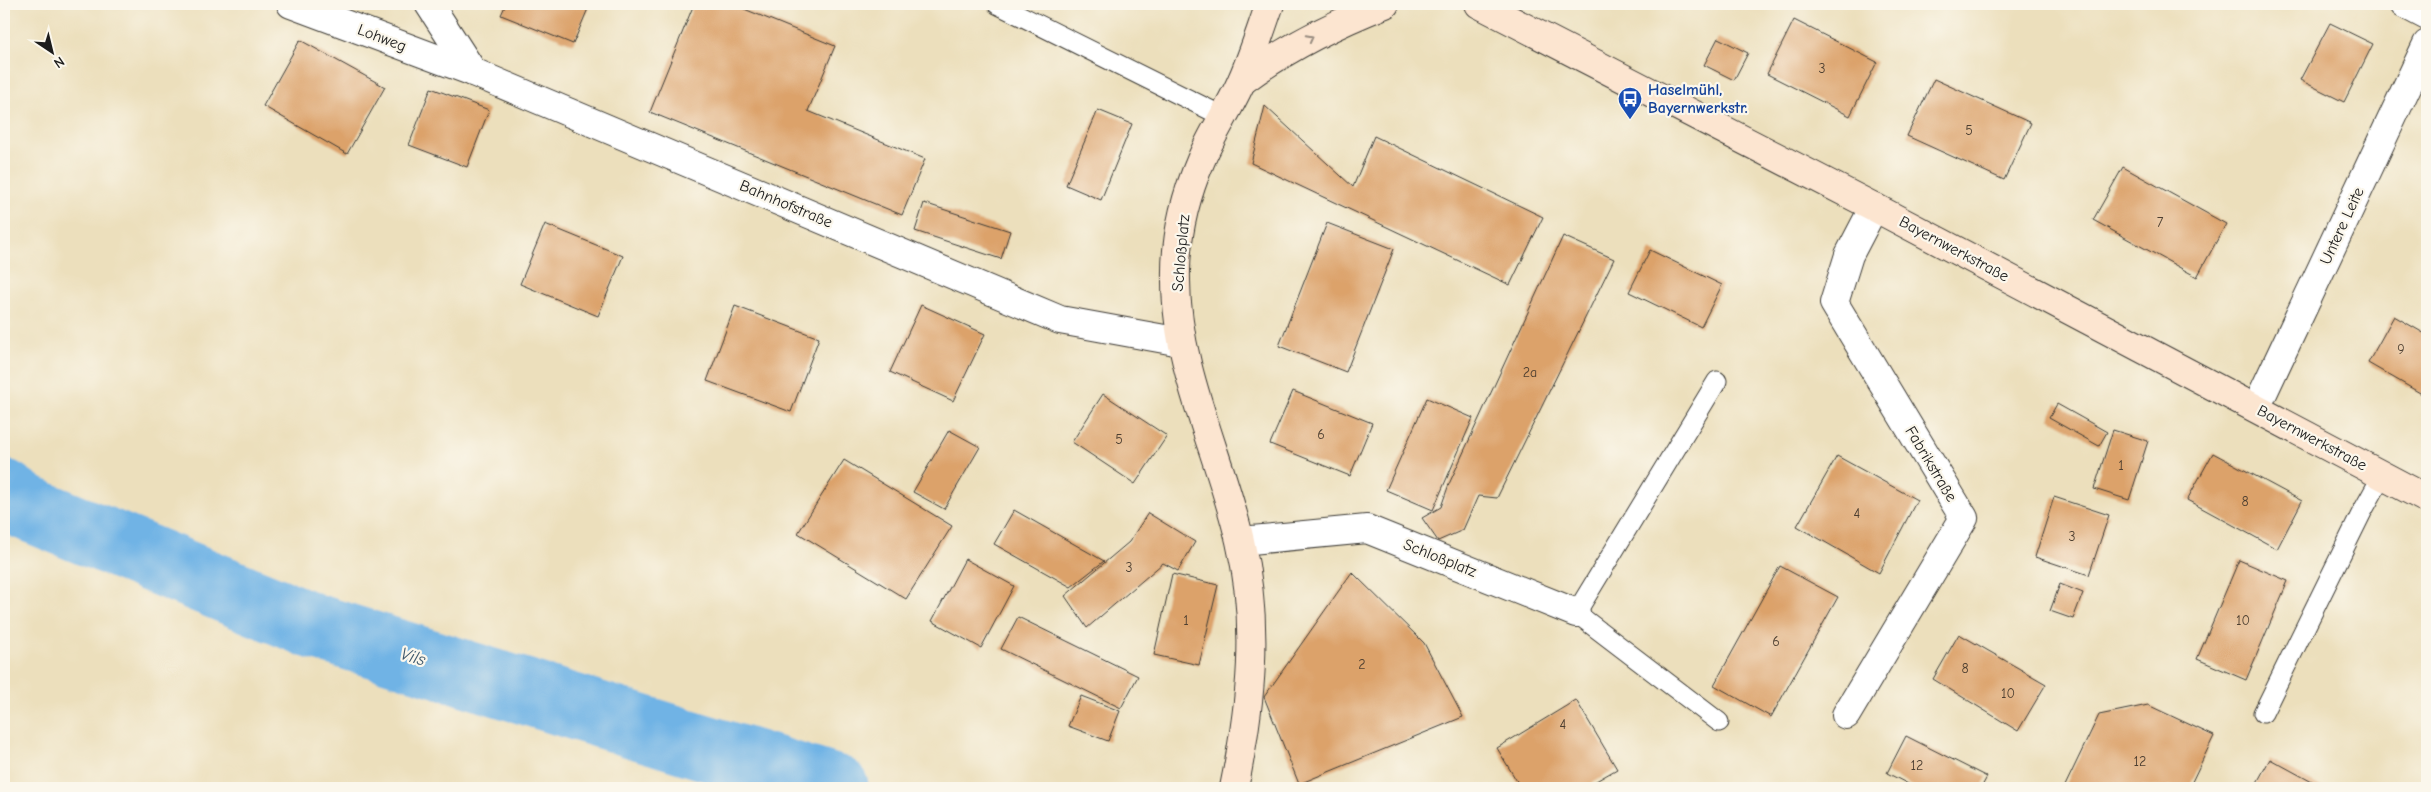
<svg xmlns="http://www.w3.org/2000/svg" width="2431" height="792" font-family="'Comic Neue',sans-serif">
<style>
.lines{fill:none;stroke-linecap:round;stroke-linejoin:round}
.river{stroke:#70b3e5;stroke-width:66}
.building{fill:#dca26b}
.lane-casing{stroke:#3b3934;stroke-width:21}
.street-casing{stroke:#3b3934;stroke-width:30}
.secondary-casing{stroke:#3b3934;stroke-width:30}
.lane{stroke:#fff;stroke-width:19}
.street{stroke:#fff;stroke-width:28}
.secondary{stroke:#fce5d0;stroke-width:28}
.oneway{stroke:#978b7f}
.labels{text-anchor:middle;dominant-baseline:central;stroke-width:4.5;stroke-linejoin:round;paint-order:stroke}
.number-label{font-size:14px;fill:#4c3e30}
.street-label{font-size:16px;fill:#1c1c1c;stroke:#fbf7ec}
.transit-label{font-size:16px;font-weight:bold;fill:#164399;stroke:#fbf7ec;text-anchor:start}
.water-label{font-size:18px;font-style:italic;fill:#3e586c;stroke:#fbf7ec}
</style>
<rect width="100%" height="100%" fill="#fbf7ec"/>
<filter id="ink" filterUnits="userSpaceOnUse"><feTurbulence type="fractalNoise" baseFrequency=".02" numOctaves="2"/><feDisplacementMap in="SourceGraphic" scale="10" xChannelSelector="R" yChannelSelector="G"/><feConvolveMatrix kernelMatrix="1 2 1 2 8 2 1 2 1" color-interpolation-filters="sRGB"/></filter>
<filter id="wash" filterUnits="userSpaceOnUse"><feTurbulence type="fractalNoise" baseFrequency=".0096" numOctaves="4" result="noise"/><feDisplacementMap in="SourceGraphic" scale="20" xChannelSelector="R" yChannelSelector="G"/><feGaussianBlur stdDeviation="1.12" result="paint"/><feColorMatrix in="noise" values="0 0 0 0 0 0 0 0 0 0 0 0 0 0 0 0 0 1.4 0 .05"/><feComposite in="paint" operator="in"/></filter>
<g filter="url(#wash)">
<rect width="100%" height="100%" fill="#ecdfbc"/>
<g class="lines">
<path class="river" d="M4 492 27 508 313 626 836 788"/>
</g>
<g id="blocks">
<g class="building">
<path d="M506 4H590L573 44 501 15Z"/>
<path d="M694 4H732L835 46 808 111 925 159 902 215 650 112Z"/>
<path d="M1794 20 1877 62 1850 116 1767 74Z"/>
<path d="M2330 23 2373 44 2344 102 2300 80Z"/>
<path d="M1718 38 1748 53 1734 80 1704 65Z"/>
<path d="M300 40 385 87 347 154 263 106Z"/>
<path d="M1934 79 2031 123 2004 180 1907 136Z"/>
<path d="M431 88 489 110 467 167 409 145Z"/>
<path d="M1265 106 1353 187 1374 136 1543 217 1510 285 1251 163Z"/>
<path d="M1098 110 1132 124 1101 200 1066 185Z"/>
<path d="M2123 167 2226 224 2197 277 2093 220Z"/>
<path d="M2427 169V182L2422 179Z"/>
<path d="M924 203 1010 231 1001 259 915 231Z"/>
<path d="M1327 223 1394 249 1346 372 1279 346Z"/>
<path d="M545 224 623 256 598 316 520 284Z"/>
<path d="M1563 236 1614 259 1497 498 1478 496 1463 530 1438 541 1422 518 1441 507 1449 484Z"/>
<path d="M1650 250 1722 285 1701 327 1629 292Z"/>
<path d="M921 305 985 334 953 401 890 372Z"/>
<path d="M735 306 819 338 791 412 707 381Z"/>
<path d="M2394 316 2427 335V397L2368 363Z"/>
<path d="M1293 391 1372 423 1350 476 1270 444Z"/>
<path d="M1103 394 1167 436 1135 484 1072 442Z"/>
<path d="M1427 398 1473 418 1433 510 1386 490Z"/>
<path d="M2057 404 2107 432 2099 446 2049 418Z"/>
<path d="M949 430 980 447 944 509 913 492Z"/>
<path d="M2113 430 2148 441 2129 500 2094 489Z"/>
<path d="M2213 453 2302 501 2277 549 2187 500Z"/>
<path d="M1837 456 1917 500 1879 573 1797 526Z"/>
<path d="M844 460 952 526 906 599 798 533Z"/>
<path d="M2054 497 2109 515 2089 575 2035 557Z"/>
<path d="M1014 510 1104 561 1071 587 994 544Z"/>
<path d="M1148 513 1195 542 1178 571 1163 563 1087 628 1065 596 1129 542Z"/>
<path d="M965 559 1014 586 981 648 932 621Z"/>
<path d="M2239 560 2288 581 2246 680 2197 659Z"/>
<path d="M1780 566 1838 597 1771 717 1714 685Z"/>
<path d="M1352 572 1424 643 1463 717 1299 784 1264 697Z"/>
<path d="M1172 574 1218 585 1199 665 1154 655Z"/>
<path d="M2060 584 2083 593 2073 619 2050 611Z"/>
<path d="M1018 617 1138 676 1121 708 1001 649Z"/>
<path d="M1959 634 2046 684 2018 731 1933 679Z"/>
<path d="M1081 696 1120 711 1108 741 1068 726Z"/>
<path d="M1576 700 1617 769 1584 788H1521L1497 748Z"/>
<path d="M2148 705 2214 736 2189 788 2142 786 2141 788H2064L2099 715Z"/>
<path d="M1906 736 1987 777 1981 788H1916L1887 773Z"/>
<path d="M2270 759 2323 788H2254Z"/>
</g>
</g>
</g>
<g filter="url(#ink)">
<use href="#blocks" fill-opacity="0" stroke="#3b3934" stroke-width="1"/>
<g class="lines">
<defs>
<g id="lane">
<path d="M997 4 1224 117"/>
<path d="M1717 381 1576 613 1719 722"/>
<path d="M2263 713 2362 512 2382 476"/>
</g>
<g id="street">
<path d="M291 4 473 72"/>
<path d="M429 4 473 72 1060 320 1181 342"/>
<path d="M2404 4 2427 16"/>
<path d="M2256 408 2427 44"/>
<path d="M1241 541 1367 529 1576 613"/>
<path d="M1846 715 1964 518 1834 303 1849 255 1874 207"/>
</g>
<g id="secondary">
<path d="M1479 4 1874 207 2427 499"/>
<path d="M1242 81C1286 48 1334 24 1385 4"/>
<path d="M1234 788C1251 705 1260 625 1240 541 1220 454 1176 370 1176 280 1175 239 1185 197 1201 160 1212 133 1230 108 1242 80 1253 55 1261 29 1270 4"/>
</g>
</defs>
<use href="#lane" class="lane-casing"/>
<use href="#street" class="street-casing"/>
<use href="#secondary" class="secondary-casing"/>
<use href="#lane" class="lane"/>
<use href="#street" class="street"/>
<use href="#secondary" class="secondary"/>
</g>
<defs><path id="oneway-chevron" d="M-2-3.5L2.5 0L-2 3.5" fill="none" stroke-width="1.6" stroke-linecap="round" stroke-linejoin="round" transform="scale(1.25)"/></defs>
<use class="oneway" href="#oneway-chevron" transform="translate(1310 38) rotate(-28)"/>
</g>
<defs>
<symbol id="bus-pin" viewBox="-11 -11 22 30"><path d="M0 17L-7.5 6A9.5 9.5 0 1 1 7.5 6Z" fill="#1a4fb4" stroke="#fbf7ec"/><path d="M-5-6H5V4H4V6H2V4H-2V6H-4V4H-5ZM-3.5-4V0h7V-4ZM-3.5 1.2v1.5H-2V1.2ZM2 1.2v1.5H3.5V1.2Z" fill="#fff"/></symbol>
</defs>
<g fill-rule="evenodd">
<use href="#bus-pin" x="1616" y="85" width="28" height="38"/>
</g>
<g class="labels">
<g class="number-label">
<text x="1822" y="68">3</text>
<text x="1969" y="130">5</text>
<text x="2160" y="222">7</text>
<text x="2401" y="349">9</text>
<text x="1530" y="372">2a</text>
<text x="1321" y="434">6</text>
<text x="1119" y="439">5</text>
<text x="2121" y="465">1</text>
<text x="2245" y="501">8</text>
<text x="1857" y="513">4</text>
<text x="2072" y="536">3</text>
<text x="1129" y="567">3</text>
<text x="1186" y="620">1</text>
<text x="2243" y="620">10</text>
<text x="1776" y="641">6</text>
<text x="1362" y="664">2</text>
<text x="1965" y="668">8</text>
<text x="2008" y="693">10</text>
<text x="1563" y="724">4</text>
<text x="2140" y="761">12</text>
<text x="1917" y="765">12</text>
</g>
<g class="street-label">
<text transform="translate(382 38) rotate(21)">Lohweg</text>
<text transform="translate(786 204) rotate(23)">Bahnhofstraße</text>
<text transform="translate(2342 226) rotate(-65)">Untere Leite</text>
<text transform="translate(1954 249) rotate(28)">Bayernwerkstraße</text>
<text transform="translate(1181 253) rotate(-85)">Schloßplatz</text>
<text transform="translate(2312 438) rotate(28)">Bayernwerkstraße</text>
<text transform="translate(1931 464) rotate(59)">Fabrikstraße</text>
<text transform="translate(1440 558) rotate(22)">Schloßplatz</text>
</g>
<g class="transit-label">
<text x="1648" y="90">Haselmühl,<tspan x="1648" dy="18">Bayernwerkstr.</tspan></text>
</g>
<g class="water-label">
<text transform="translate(413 657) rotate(17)">Vils</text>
</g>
</g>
<rect width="2431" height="792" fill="none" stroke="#fbf7ec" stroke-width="20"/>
<g transform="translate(52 52) rotate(145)" stroke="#fbf7ec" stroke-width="4" paint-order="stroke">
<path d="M0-4L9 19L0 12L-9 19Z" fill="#1c1c1c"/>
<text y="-8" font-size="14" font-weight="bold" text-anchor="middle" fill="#1c1c1c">N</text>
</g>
</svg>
